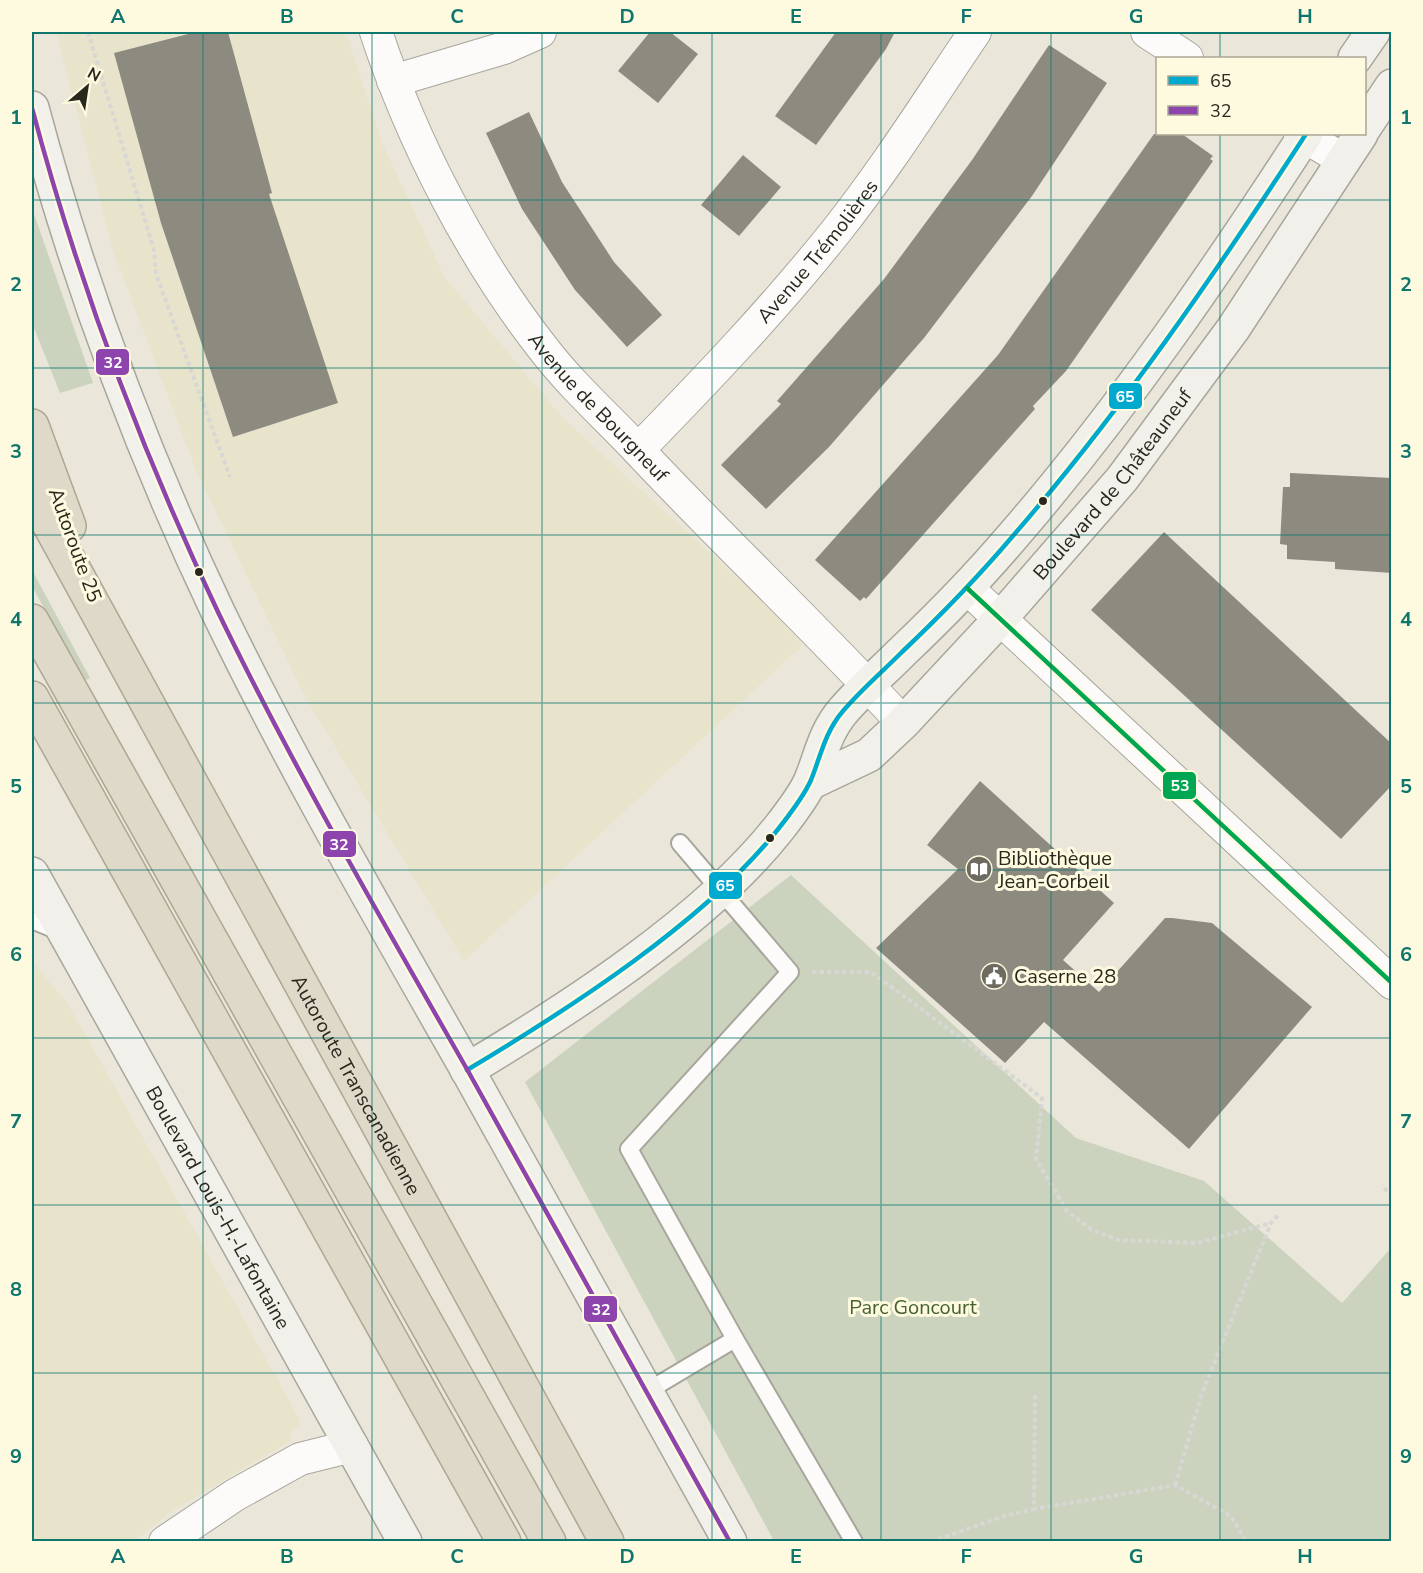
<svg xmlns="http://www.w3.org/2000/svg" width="1423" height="1573" font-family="'Nunito Sans',sans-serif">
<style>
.built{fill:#e8e4cc}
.green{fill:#cbd3be}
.building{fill:#8d8a80}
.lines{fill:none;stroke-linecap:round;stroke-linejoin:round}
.lane-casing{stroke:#a8a69b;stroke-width:20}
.street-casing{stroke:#a8a69b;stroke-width:34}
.secondary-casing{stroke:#a8a69b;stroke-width:36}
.highway-casing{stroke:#aea691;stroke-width:36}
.path{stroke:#d7d7d3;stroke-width:4;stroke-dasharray:4.5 3;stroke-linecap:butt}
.lane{stroke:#fcfbf9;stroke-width:16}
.street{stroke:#fcfbf9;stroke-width:32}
.secondary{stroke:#f2f0ea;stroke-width:33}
.highway{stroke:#dfd9c9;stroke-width:33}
.bus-1-casing{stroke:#fefae0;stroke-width:9}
.bus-2-casing{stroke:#fefae0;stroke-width:9}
.bus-3-casing{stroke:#fefae0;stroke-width:9}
.bus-1{stroke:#00a9ce;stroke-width:4.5}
.bus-2{stroke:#8e44ad;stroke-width:4.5}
.bus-3{stroke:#00a651;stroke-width:4.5}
.grid{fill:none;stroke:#0f766e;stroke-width:1.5;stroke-opacity:0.55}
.bus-dot{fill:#29281e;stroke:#fefae0;stroke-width:2}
.labels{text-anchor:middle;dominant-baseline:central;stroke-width:6;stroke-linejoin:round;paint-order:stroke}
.street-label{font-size:20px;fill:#29281e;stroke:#fefae0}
.poi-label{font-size:20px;fill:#29281e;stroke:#fefae0;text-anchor:start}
.park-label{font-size:20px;fill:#466130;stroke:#fefae0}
.line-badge{stroke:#fefae0;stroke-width:2}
.badge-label{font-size:16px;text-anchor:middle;font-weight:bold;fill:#fff}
.neatline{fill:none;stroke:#0f766e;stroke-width:2}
.grid-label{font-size:20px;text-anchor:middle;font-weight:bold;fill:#0f766e}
</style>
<rect width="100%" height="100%" fill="#eae7da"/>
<g class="built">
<path d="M56 32H346L382 142 444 276 562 417 762 601 803 645 464 961 304 695 195 468 113 251Z"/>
<path d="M32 961 67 1003 82 1028 300 1420 299 1426 290 1434 292 1440 175 1509 135 1541H32Z"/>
</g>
<g class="green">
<path d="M32 208 93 383 60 393 32 323Z"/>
<path d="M32 570 90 678 84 681 32 586Z"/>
<path d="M791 875 1076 1138 1204 1181 1342 1303 1391 1248V1541H774L525 1082Z"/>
</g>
<g class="building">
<path d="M196 32H228L272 193 269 194 338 403 233 437 161 223 114 53Z"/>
<path d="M650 32H670L698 54 658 103 618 71Z"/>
<path d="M836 32H895L886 49 816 145 775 116Z"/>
<path d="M1049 45 1107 83 1032 196 924 338 829 447 766 509 721 465 781 404 777 401 884 279 972 160Z"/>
<path d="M529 112 562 182 614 262 662 315 627 347 575 290 522 209 486 133Z"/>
<path d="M1154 134H1182L1213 156 1210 159 1213 161 1066 371 1033 406 1035 409 866 599 864 597 860 601 815 560 998 355Z"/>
<path d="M743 155 781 187 739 236 701 205Z"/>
<path d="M1290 473 1392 478V573L1335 569V562L1287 559V545L1280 544 1283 487H1290Z"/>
<path d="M1164 532 1392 744V785L1341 839 1091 610Z"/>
<path d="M980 781 1114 903 1063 960 1099 992 1165 918H1172L1212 923 1312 1007 1189 1149 1044 1022 1005 1063 876 948 958 869 927 845Z"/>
</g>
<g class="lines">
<defs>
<g id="lane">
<path d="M680 843 790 972 629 1149 735 1339 854 1542"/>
<path d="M32 920 61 932"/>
<path d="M646 1392 735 1339"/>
</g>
<g id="street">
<path id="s1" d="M376 32C412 141 471 256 542 347 570 384 606 416 638 450 724 542 817 629 903 723"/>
<path d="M1147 32 1187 58"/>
<path d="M393 81 504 48 540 32"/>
<path d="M1300 134 1344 160"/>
<path id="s2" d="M638 450C707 379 775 308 837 230 887 167 930 98 975 32"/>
<path d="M967 588 1392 983"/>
<path d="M165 1542 235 1495 300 1459 352 1446"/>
</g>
<g id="secondary">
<path d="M1355 58 1373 32"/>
<path d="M32 108C78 281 141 450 218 612 294 769 382 920 468 1071 556 1227 642 1385 730 1542"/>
<path d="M1364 128 1392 86"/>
<path id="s3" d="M810 783 869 755 903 723 1000 619 1122 479 1233 329 1361 134"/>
<path id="s4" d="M32 874 405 1542"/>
<path d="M467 1070C569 1009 706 921 779 828 790 814 804 796 811 780 821 755 825 732 843 711 861 690 882 672 902 652 941 615 978 577 1012 537 1122 410 1215 274 1306 134"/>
</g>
<g id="highway">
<path d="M32 426 69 526"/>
<path id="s5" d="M32 493 607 1542"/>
<path d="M32 621 549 1542"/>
<path d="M32 698 504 1542"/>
</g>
</defs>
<use href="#lane" class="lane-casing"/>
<use href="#street" class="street-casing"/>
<use href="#secondary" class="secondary-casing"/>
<use href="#highway" class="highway-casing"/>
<g class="path">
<path d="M88 32 154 250 156 274 230 477"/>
<path d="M812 972H871L1042 1098 1036 1159 1067 1211 1092 1230 1119 1240 1197 1243 1271 1223"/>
<path d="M1384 1188 1392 1195"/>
<path d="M1035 1395 1034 1509 1175 1485 1231 1516 1246 1542"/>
<path d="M1175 1485 1202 1393 1271 1223 1280 1213"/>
<path d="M931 1542 1001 1517 1034 1509"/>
</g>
<use href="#lane" class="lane"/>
<use href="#street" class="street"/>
<use href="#secondary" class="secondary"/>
<use href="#highway" class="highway"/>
<defs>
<path id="bus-1" d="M467 1070C569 1009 706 921 779 828 790 814 804 796 811 780 821 755 825 732 843 711 861 690 882 672 902 652 941 615 978 577 1012 537 1122 410 1215 274 1306 134"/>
<path id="bus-2" d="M32 108C78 281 141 450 218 612 294 769 382 920 468 1071 556 1227 642 1385 730 1542"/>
<path id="bus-3" d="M967 588 1392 983"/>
</defs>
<use href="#bus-1" class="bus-1-casing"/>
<use href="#bus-2" class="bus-2-casing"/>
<use href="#bus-3" class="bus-3-casing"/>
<use href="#bus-1" class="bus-1"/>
<use href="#bus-2" class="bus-2"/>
<use href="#bus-3" class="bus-3"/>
</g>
<path class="grid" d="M203 32V1542M372 32V1542M542 32V1542M712 32V1542M881 32V1542M1051 32V1542M1220 32V58M1220 134V1542M32 200H1392M32 368H1392M32 535H1392M32 703H1392M32 870H1392M32 1038H1392M32 1205H1392M32 1373H1392"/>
<defs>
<symbol id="library-disc" viewBox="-11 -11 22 22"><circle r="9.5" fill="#6d6b60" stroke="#fefae0"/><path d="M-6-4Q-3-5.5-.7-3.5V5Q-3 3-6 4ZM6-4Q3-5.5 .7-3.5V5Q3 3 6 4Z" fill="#fff"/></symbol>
<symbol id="civic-disc" viewBox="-11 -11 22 22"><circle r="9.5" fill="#6d6b60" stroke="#fefae0"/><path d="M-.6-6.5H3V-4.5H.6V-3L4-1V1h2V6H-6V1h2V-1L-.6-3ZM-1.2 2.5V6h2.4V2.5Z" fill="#fff"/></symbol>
</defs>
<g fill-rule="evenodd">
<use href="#library-disc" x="964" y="854" width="30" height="30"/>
<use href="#civic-disc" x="979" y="961" width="30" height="30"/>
</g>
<g class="bus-dot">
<circle cx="1043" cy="501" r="5"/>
<circle cx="199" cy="572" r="5"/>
<circle cx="770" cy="838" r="5"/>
</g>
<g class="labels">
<g class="street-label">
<text stroke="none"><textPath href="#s2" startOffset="268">Avenue Trémolières</textPath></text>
<text stroke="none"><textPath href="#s1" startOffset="440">Avenue de Bourgneuf</textPath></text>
<text stroke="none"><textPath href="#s3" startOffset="430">Boulevard de Châteauneuf</textPath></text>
<text transform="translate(75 545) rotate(70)">Autoroute 25</text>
<text stroke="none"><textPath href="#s5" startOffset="675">Autoroute Transcanadienne</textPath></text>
<text stroke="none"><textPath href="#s4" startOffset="382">Boulevard Louis-H.-Lafontaine</textPath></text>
</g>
<g class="poi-label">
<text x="998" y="858">Bibliothèque<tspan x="998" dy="23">Jean-Corbeil</tspan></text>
<text x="1014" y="976">Caserne 28</text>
</g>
<g class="park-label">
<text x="913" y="1307">Parc Goncourt</text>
</g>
</g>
<g class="line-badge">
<rect x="95" y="348" width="35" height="28" rx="6" fill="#8e44ad"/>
<rect x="1108" y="382" width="35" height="28" rx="6" fill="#00a9ce"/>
<rect x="1162" y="771" width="35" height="29" rx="6" fill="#00a651"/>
<rect x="322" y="830" width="35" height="28" rx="6" fill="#8e44ad"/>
<rect x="708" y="871" width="35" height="29" rx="6" fill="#00a9ce"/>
<rect x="583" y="1295" width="35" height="28" rx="6" fill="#8e44ad"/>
</g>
<g class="badge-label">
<text x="113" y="368">32</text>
<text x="1125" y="402">65</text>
<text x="1180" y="791">53</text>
<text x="339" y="850">32</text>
<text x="725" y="891">65</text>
<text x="601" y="1315">32</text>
</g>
<rect width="1423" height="1573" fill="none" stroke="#fefae0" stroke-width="66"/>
<rect x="1156" y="57" width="210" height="78" fill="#fefae0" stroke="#a9a692" stroke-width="1.5"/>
<rect x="1168" y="76" width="30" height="9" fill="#00a9ce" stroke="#a9a692" stroke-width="1.5"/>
<text x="1210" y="87" font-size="18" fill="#29281e">65</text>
<rect x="1168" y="106" width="30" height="9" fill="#8e44ad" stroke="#a9a692" stroke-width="1.5"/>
<text x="1210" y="117" font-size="18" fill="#29281e">32</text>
<g transform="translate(87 87) rotate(29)" stroke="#fefae0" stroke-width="4.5" paint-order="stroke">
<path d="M0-4.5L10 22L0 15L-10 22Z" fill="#29281e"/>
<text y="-9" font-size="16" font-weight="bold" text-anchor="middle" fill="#29281e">N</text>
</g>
<rect x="33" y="33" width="1357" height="1507" class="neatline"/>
<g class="grid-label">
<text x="118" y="23">A</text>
<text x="287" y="23">B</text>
<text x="457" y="23">C</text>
<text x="627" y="23">D</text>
<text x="796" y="23">E</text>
<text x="966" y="23">F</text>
<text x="1136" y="23">G</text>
<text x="1305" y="23">H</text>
<text x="16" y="124">1</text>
<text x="1406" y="124">1</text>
<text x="16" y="291">2</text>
<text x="1406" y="291">2</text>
<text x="16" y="458">3</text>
<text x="1406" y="458">3</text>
<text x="16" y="626">4</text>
<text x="1406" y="626">4</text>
<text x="16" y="793">5</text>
<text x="1406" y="793">5</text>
<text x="16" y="961">6</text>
<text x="1406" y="961">6</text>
<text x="16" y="1128">7</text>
<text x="1406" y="1128">7</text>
<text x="16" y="1296">8</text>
<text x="1406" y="1296">8</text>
<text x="16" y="1463">9</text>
<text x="1406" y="1463">9</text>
<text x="118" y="1563">A</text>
<text x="287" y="1563">B</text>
<text x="457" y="1563">C</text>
<text x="627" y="1563">D</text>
<text x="796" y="1563">E</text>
<text x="966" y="1563">F</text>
<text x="1136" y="1563">G</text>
<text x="1305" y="1563">H</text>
</g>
</svg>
